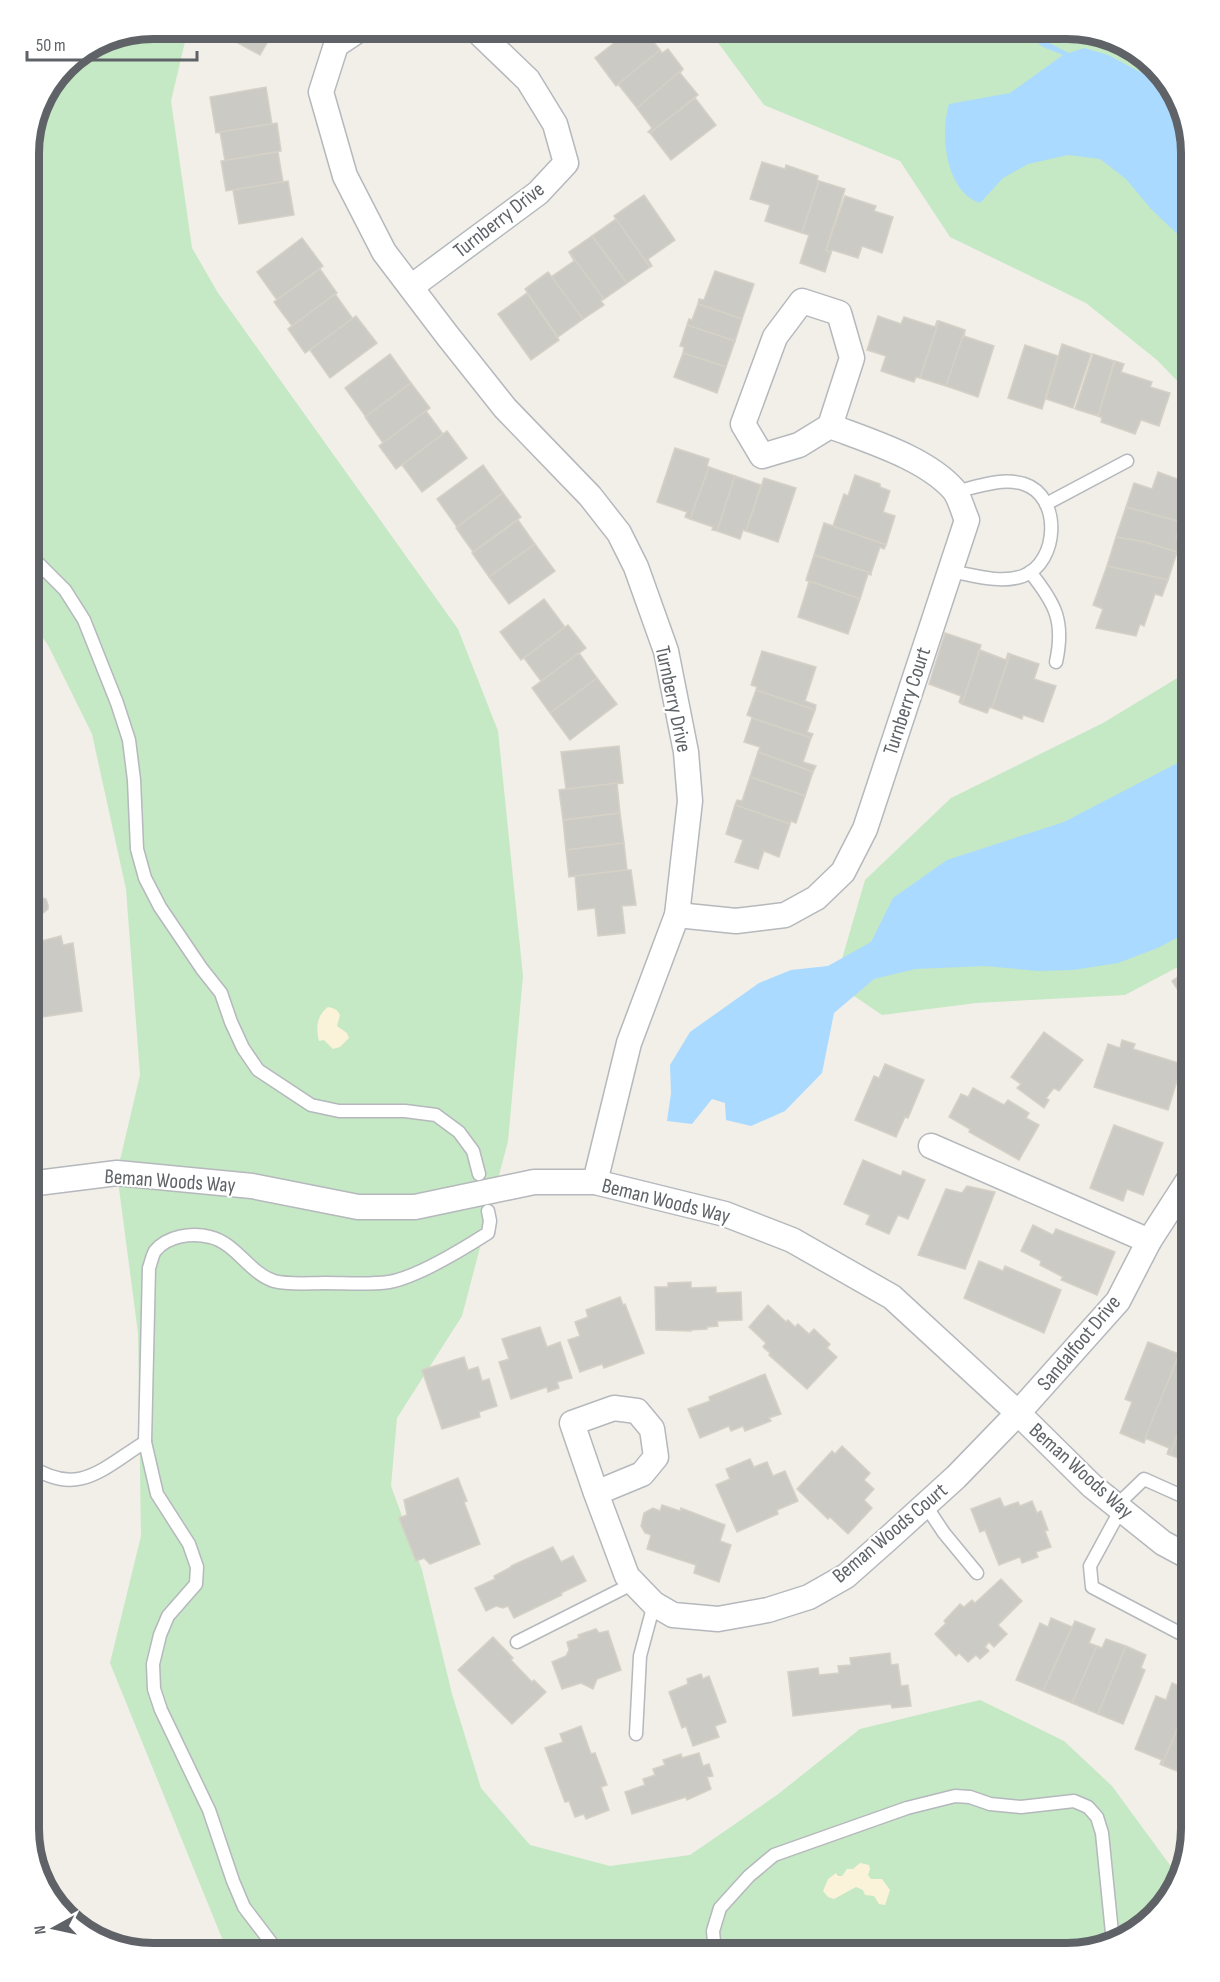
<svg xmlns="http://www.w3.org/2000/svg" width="1220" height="1982" font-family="'Sofia Sans Condensed',sans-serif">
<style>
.green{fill:#c5e8c5}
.sand{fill:#fbf3d9}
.water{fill:#aadaff}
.building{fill:#cccac5;stroke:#d6d1c6;stroke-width:1.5}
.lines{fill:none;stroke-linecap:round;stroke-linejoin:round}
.service-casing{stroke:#b5b8bc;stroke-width:15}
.minor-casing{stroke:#b5b8bc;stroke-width:27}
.service{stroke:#fff;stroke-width:12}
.minor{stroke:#fff;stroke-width:24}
.labels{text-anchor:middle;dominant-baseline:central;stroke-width:4.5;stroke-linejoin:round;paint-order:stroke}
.street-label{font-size:21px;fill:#5f6368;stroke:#fff}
.rim{fill:none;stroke:#5f6368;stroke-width:8}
</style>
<rect width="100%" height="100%" fill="#f1efe8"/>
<g class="green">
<path d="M153 29H188L171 101 192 248 218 293 458 629 498 731 523 976 508 1141 462 1316 397 1418 391 1486 422 1570 452 1694 481 1788 530 1845 610 1866 690 1855 777 1795 860 1729 980 1700 1064 1741 1112 1786 1175 1872 1177 1876 1171 1898 1122 1940 1067 1953H228L110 1663 141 1536 138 1333 117 1173 140 1075 126 889 92 734 48 645 29 618V145L41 98 65 65 106 38Z"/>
<path d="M708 29H1075L1136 49 1178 98 1191 153V395L1157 360 1086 303 950 237 900 161 764 105Z"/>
<path d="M1191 662V960L1125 995 976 1003 882 1015 835 983 865 880 951 798 1103 723 1179 677Z"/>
</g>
<g class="sand">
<path d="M328 1007C334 1008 337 1009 340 1015L337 1026 347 1033 349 1038 340 1047 333 1049 324 1040 319 1041C316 1028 316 1016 328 1007Z"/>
<path d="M860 1863 869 1865 870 1869 868 1875 871 1879H882L890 1890 885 1905 879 1904 874 1896 865 1895 863 1890 856 1887 834 1899 828 1897 823 1891 828 1879 836 1873 838 1876H842L847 1869H853Z"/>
</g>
<g class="water">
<path d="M1020 29C1028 29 1059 49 1069 53L1084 48 1108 55 1166 86 1169 99 1179 102 1191 153V247L1151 209 1126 179 1100 159 1068 155 1028 164 1003 178 980 203C945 191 940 134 949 104L1010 93 1063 55 1043 47Z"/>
<path d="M1191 756V930L1160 947 1118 963 1073 970 1038 971 985 966 915 969 874 979 834 1013 822 1073 785 1111 751 1126 726 1120 725 1103 712 1099 692 1124 667 1121 671 1093 670 1065 690 1032 759 983 791 970 828 966 871 942 893 898 947 860 1064 822Z"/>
</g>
<g class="building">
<path d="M213 29H275L260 55Z"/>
<path d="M578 29H602L587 41Z"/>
<path d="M632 29H643L660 50 616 86 595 58Z"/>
<path d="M668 49 683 69 637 108 618 84 660 50 662 53Z"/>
<path d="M683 69 680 73 698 95 650 133 648 132 652 128 637 108Z"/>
<path d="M266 87 272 124 216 133 210 97Z"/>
<path d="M695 98 716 125 671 160 650 133Z"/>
<path d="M277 123 281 151 225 161 220 132Z"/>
<path d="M278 152 283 182 226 191 221 161Z"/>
<path d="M762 162 785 169 786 165 818 176 817 180 819 181 802 233 765 221 770 205 750 199Z"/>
<path d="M288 181 294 215 239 224 233 190Z"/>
<path d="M819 181 845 189 826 250 831 253 825 272 800 263 809 235 802 233Z"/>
<path d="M644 195 675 240 648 259 652 266 650 267 614 216Z"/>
<path d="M845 196 876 206 874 211 893 217 882 253 862 246 858 258 832 250 831 253 826 250Z"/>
<path d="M616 219 650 267 627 283 592 236Z"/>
<path d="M592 236 627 283 604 299 569 252Z"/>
<path d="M302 238 323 266 277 300 257 272Z"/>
<path d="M569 252 604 299 601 301 604 305 583 319 551 277 574 261Z"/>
<path d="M320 269 337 293 292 326 274 302Z"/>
<path d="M715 271 754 284 742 319 698 304 699 299 704 300Z"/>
<path d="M548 272 583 319 558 337 525 289Z"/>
<path d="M527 293 559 340 531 360 498 314Z"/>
<path d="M335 294 353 319 305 353 288 329Z"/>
<path d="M698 304 742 319 735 341 687 325 689 319 692 320Z"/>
<path d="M356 316 377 343 330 378 310 350Z"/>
<path d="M878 316 901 324 904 317 935 327 937 321H939L920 378 916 377 914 382 881 371 886 356 867 350Z"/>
<path d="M939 321 965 330 946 386 920 378Z"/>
<path d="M687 325 735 341 726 367 683 353 684 347 680 346Z"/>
<path d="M965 330 964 336 994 346 978 397 946 386Z"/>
<path d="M1062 344 1091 354 1073 408 1046 399Z"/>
<path d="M1025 345 1058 356 1042 409 1008 398Z"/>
<path d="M683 353 726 367 717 393 674 377Z"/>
<path d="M390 354 411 383 366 417 345 388Z"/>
<path d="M1093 354 1114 361 1098 416 1075 409Z"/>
<path d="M1115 361 1124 364 1121 372 1152 382 1150 387 1170 393 1159 426 1141 420 1135 434 1101 422 1102 418 1098 416Z"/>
<path d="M411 383 430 408 383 443 365 417Z"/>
<path d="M426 411 443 434 396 469 379 446Z"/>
<path d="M447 431 467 458 422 492 402 465Z"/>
<path d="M675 448 709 459 707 466 709 467 690 519 685 517 687 512 657 502Z"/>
<path d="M483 465 503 493 457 527 437 499Z"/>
<path d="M709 467 735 476 717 531 712 530 713 527 690 519Z"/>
<path d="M1158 472 1191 484V491L1181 522 1126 507 1134 483 1152 489Z"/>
<path d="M855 475 880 484V487L890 491 883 512 895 516 886 545 824 523 833 526 844 494 848 496Z"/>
<path d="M735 476 761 485 746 531 743 530 740 539 717 531Z"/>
<path d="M764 478 796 488 778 542 746 531Z"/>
<path d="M503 493 521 517 473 552 456 528Z"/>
<path d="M1126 507 1181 522 1176 538 1181 540 1177 552 1145 542 1116 537Z"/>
<path d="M518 520 535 544 489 577 472 553Z"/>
<path d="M824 523 886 545 884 549 880 547 871 573 814 555Z"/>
<path d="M1116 537 1145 542 1177 552 1168 580 1107 566Z"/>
<path d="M535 544 555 571 509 604 489 577Z"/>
<path d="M814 555 871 573V575L868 574 860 599 806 580Z"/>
<path d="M1107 566 1168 580 1162 596 1155 594 1144 626 1140 624 1136 636 1096 628 1103 609 1093 605Z"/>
<path d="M806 580 860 599 848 634 798 617 809 582Z"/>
<path d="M544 599 565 627 521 660 500 632Z"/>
<path d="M568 625 586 648 541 681 524 658Z"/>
<path d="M945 633 981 645 962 704 959 702 961 696 929 684Z"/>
<path d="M980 650 1006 660 1008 653 1010 654 992 708 990 707 987 713 962 704Z"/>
<path d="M762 651 816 667 805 701 816 705 815 710 756 690 757 687 751 685Z"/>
<path d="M579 653 597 678 550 713 532 688Z"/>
<path d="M1010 654 1039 664 1034 679 1056 686 1043 722 1023 715 1022 719 992 708Z"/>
<path d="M597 678 617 704 570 740 550 713Z"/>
<path d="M756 690 815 710 807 732 813 734 811 738 752 718V717L747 715Z"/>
<path d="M752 718 811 738 803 762 816 766 813 772 758 752 760 747 744 742Z"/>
<path d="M619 746 623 783 566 789 561 752Z"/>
<path d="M758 752 813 772 805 796 750 777Z"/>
<path d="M750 777 805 796 796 823 791 821 790 824 735 805 737 800 742 801Z"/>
<path d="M617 783 620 813 563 820 559 790Z"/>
<path d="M735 805 790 824 779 857 764 851 758 869 735 862 743 840 726 834Z"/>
<path d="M620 813 624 843 566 850 563 820Z"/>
<path d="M624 843 627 870 569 877 566 850Z"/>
<path d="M29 864 33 865 37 871 35 881 40 897 46 899 48 905V909L43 913 29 917Z"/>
<path d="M627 870H631L636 905 622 906 625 933 598 936 595 908 578 910 575 876Z"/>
<path d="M61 936 63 945 73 943 82 1011 29 1019V944Z"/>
<path d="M1191 968V1010L1172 981Z"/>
<path d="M1044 1032 1083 1060 1059 1091 1054 1088 1046 1098 1049 1100 1044 1108 1017 1088 1021 1084 1011 1077Z"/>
<path d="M1122 1040 1135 1044 1133 1049 1182 1064 1168 1110 1094 1087 1108 1044 1120 1048Z"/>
<path d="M885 1064 924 1080 908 1118 905 1117 896 1137 855 1120 874 1076 879 1078Z"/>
<path d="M973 1088 1004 1105 1008 1100 1029 1113 1026 1118 1039 1125 1019 1160 969 1132 970 1129 949 1117 961 1094 968 1097Z"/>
<path d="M1114 1125 1163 1143 1143 1195 1127 1189 1123 1201 1090 1188Z"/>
<path d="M863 1160 901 1176 903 1171 925 1180 908 1219 898 1215 889 1234 866 1224 870 1215 844 1204Z"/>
<path d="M967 1186 995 1192 965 1269 918 1255 946 1189 962 1193Z"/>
<path d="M1033 1225 1053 1235 1056 1229 1115 1252 1097 1295 1061 1280 1063 1277 1040 1265 1041 1261 1021 1251Z"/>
<path d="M979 1261 1003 1271 1005 1266 1061 1290 1044 1333 964 1298Z"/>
<path d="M691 1282V1288L716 1287V1293L741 1292 742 1320 717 1321 718 1326 707 1327V1329L691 1330V1331L656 1330 655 1287H668V1283Z"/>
<path d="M620 1297 623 1305 625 1304 644 1353 604 1368 602 1364 580 1372 568 1340 580 1336 575 1322 588 1317 586 1310Z"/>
<path d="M768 1305 786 1322 788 1320 795 1327 798 1324 809 1334 814 1329 830 1344 827 1348 837 1357 807 1389 769 1355 770 1353 763 1347 766 1343 749 1327Z"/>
<path d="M540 1327 547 1347 560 1342 572 1378 557 1382 559 1388 548 1392 547 1387 511 1399 499 1362 509 1359 502 1339Z"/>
<path d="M1148 1342 1179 1354 1144 1443 1120 1433 1132 1402 1125 1399Z"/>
<path d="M464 1357 468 1370 478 1367 482 1381 489 1379 497 1406 479 1412 480 1417 442 1429 422 1370Z"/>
<path d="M1178 1357 1191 1363V1398L1170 1455 1167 1454 1169 1448 1145 1438Z"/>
<path d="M765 1374 781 1414 769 1418 771 1421 745 1431 743 1426 731 1431 729 1426 700 1438 688 1409 710 1401 709 1397Z"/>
<path d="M1191 1398V1463L1170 1455Z"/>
<path d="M842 1446 870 1473 864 1480 874 1489 864 1500 872 1508 848 1534 830 1517 828 1519 797 1489 832 1451 835 1454Z"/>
<path d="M750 1459 754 1467 767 1462 773 1476 785 1471 798 1501 777 1510 778 1514 737 1532 716 1485 730 1479 726 1469Z"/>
<path d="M458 1478 467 1501 464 1502 480 1544 430 1564 424 1558 416 1561 399 1518 407 1515 404 1500Z"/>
<path d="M1000 1498 1004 1507 1018 1502 1020 1506 1032 1501 1037 1513 1041 1511 1048 1530 1045 1531 1051 1547 1036 1552 1038 1557 1022 1563 1020 1557 999 1565 985 1530 980 1532 971 1509Z"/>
<path d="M662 1505 680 1511 681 1508 725 1525 720 1541 731 1545 719 1582 694 1573 696 1565 647 1549 651 1535 645 1533 641 1526 644 1513 653 1508 660 1511Z"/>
<path d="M553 1547 561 1562 573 1556 586 1581 561 1593 562 1595 514 1618 508 1606 503 1608 496 1606 486 1611 475 1588 495 1579 494 1576 511 1567V1566Z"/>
<path d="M1001 1579 1022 1601 998 1625 1007 1634 994 1647 989 1642 985 1647 989 1651 980 1659 976 1655 968 1662 959 1653 956 1656 935 1634 946 1623 944 1621 960 1604 964 1607 972 1600 975 1603Z"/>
<path d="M1051 1618 1072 1627 1043 1691 1016 1680 1040 1623 1048 1627Z"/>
<path d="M1075 1621 1095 1629 1089 1643 1097 1646 1072 1703 1043 1691Z"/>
<path d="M596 1629 599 1633 608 1631 621 1670 597 1679 593 1689 581 1683 562 1689 552 1662 566 1656 569 1650 567 1642 579 1638 578 1635Z"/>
<path d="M493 1637 513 1658 511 1660 532 1682 534 1680 546 1692 512 1724 458 1670Z"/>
<path d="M1106 1639 1126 1646 1098 1714 1072 1703 1097 1646 1102 1648Z"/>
<path d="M1126 1646 1146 1655 1141 1668 1145 1670 1123 1724 1098 1714Z"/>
<path d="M890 1653 891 1665 898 1664 901 1686 908 1685 911 1706 892 1708 891 1704 793 1716 788 1672 818 1668 819 1675 839 1673 838 1666 851 1665 850 1658Z"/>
<path d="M701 1674 703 1679 709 1676 726 1722 715 1726 719 1737 693 1746 686 1726 682 1728 669 1692 688 1684 687 1679Z"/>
<path d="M1172 1683 1191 1691V1696L1162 1765 1160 1764 1162 1760 1135 1749 1156 1696 1166 1700Z"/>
<path d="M1191 1696V1765L1187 1775 1162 1765Z"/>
<path d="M581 1726 591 1754 595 1753 607 1785 601 1787 609 1810 586 1819 584 1814 575 1817 569 1801 565 1802 545 1748 563 1742 560 1734Z"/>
<path d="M699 1753 703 1766 709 1764 713 1776 707 1777 711 1789 687 1800 686 1797 632 1814 625 1792 645 1785 643 1779 655 1775 653 1769 665 1765 663 1760 681 1754 682 1758Z"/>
</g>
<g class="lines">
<defs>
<g id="service">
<path d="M1046 504 1127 461"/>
<path d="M29 554 65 590 84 620 117 703 129 740 134 780 137 849 145 878 160 907 202 969 221 993 231 1022 243 1048 258 1070 311 1105 339 1111H405L436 1115 459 1132 473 1151 479 1174"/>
<path d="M950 571C973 575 1000 584 1023 576 1059 563 1062 496 1024 484 1002 477 976 487 956 492"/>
<path d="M1030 572C1055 603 1065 621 1056 662"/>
<path d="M29 1465C78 1498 102 1469 145 1442"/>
<path d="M926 1506 944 1533 977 1573"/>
<path d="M1116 1506 1144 1479 1191 1500"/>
<path d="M1121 1509 1090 1566 1092 1587 1191 1639"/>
<path d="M517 1642 634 1583"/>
<path d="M636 1734 640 1656 654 1604"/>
<path d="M279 1953 244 1907 233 1881 209 1810 161 1710 154 1689 153 1664 160 1635 168 1616 196 1584 197 1567 189 1544 157 1494 145 1442 149 1268C151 1263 152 1256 155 1251 167 1236 192 1232 210 1237 236 1243 249 1273 274 1281 289 1285 309 1283 325 1283 345 1283 369 1285 389 1282 418 1277 463 1249 488 1233L490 1221 488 1211"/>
<path d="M715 1953 713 1931 720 1908 749 1876 774 1855 907 1808 955 1796 970 1797 990 1804 1021 1807 1074 1801 1088 1807 1097 1817 1102 1833 1113 1943"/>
</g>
<g id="minor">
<path d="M360 29 336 45 321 92 345 176 384 252 447 335 505 408 590 496 619 533 636 567 666 651 686 752 690 801 677 915 629 1043 595 1182"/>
<path d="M411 287 538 193 566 163 555 124 528 80 475 29"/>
<path d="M677 915 736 921 785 915 816 898 843 872 865 829 967 520C963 511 960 498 954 490 926 458 869 441 830 426L852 358 839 313 802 301 775 337 743 424 762 456 799 445 830 426"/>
<path d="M931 1146 1149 1241"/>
<path d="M29 1184 117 1173 252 1186 358 1207H415L534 1182H595L725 1214 792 1240 892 1297 1018 1413 1092 1486 1163 1543 1191 1558"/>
<path d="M596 1493 572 1423 614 1408 637 1411 652 1429 656 1457 642 1474 596 1493 627 1576 654 1604 673 1615 718 1619 768 1610 809 1597 846 1576 890 1537 956 1477 1018 1413 1118 1301 1149 1241 1191 1176"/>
</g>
</defs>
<use href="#service" class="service-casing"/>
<use href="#minor" class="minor-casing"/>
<use href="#service" class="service"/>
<use href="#minor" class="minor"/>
</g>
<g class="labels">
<g class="street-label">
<text transform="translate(499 220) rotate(-38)">Turnberry Drive</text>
<text transform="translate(673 699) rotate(78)">Turnberry Drive</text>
<text transform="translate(907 701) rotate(-72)">Turnberry Court</text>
<text transform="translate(170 1181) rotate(4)">Beman Woods Way</text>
<text transform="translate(666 1201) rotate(14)">Beman Woods Way</text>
<text transform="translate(1079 1343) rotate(-50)">Sandalfoot Drive</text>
<text transform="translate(1081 1471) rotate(42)">Beman Woods Way</text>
<text transform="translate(890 1533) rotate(-40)">Beman Woods Court</text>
</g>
</g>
<path d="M0 0H1220V1982H0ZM153 39H1067A114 114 0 0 1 1181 153V1829A114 114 0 0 1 1067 1943H153A114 114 0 0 1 39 1829V153A114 114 0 0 1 153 39Z" fill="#fff" fill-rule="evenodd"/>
<path class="rim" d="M153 39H1067A114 114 0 0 1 1181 153V1829A114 114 0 0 1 1067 1943H153A114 114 0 0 1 39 1829V153A114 114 0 0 1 153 39Z"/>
<g transform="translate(54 1928) rotate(262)" stroke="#ffffff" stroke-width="4.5" paint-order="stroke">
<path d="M0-4.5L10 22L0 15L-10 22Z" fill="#5f6368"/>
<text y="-9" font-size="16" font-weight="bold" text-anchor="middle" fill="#5f6368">N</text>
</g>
<path d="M27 51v9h170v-9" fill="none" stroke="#5f6368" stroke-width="3"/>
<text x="36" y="51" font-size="18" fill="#5f6368" stroke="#ffffff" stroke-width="4.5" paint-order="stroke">50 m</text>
</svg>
